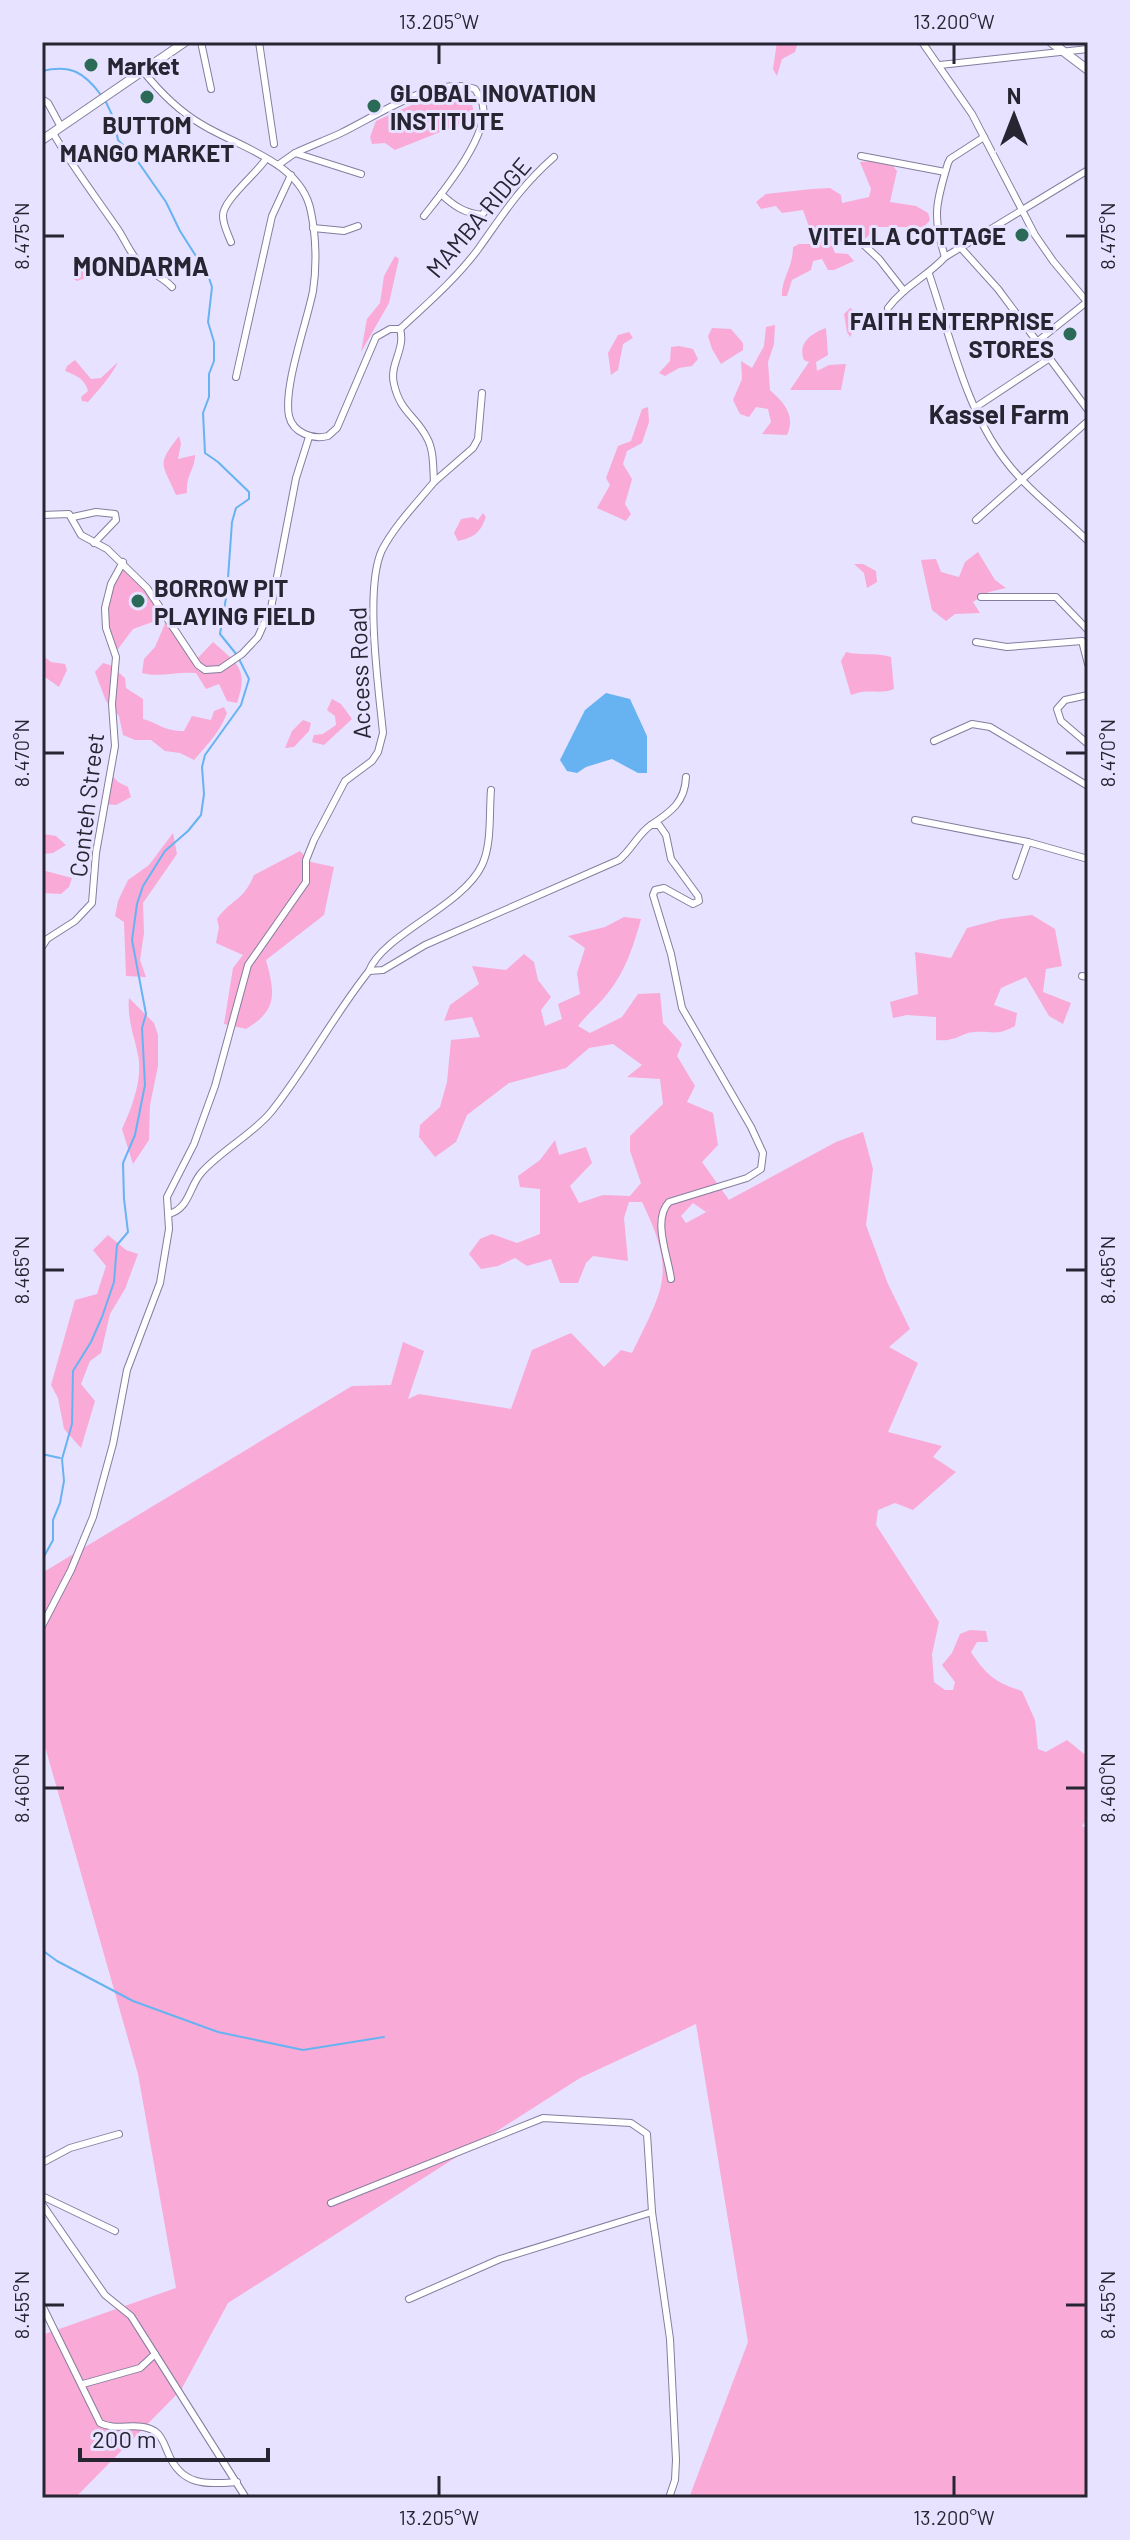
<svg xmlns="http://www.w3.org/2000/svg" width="1130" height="2540" font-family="Barlow,sans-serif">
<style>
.green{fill:#f9aad7}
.water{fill:#67b3f2}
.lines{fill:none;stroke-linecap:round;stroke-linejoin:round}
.stream{stroke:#67b3f2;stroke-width:2}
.minor-casing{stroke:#847d9d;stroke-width:8}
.major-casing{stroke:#847d9d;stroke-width:10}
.minor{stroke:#fff;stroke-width:6}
.major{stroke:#fff;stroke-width:8}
.ticks{fill:none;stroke:#282532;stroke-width:3}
.poi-dot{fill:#2b6a57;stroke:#e7e2ff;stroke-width:3}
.labels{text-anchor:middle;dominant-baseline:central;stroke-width:6;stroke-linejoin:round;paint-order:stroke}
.poi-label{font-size:24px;font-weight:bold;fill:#282532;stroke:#e7e2ff;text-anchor:start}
.street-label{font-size:24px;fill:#282532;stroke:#e7e2ff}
.neighbourhood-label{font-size:26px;font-weight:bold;fill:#282532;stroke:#e7e2ff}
.neatline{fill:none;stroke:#282532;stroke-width:3}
.ticks-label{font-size:20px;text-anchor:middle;fill:#282532}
</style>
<rect width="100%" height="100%" fill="#e7e2ff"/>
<g class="green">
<path d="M777 42H798L795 52 782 59 777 76 773 69Z"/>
<path d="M447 89 469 90 475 118 395 150 385 143 372 144 370 137 376 121Z"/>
<path d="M870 161 893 166 897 171 890 202 916 206 928 213 930 220 924 227H877L866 238 847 246 835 238 831 243 835 253 848 254 854 261 834 270H828L822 259 813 261 811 270 792 280 787 296H782C781 279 793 268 793 247L799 244H815L803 210 782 213 776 206 761 209 756 202 766 194 812 189 830 188 841 195 842 203 869 197 871 189 860 162Z"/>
<path d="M395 256 399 259 389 303 361 352 367 319 380 303 384 276Z"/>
<path d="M85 260 93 269V275L77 281 72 278Z"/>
<path d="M850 308 862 315 850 337 847 332 844 314Z"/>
<path d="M775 325 774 344 768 362 770 390C784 403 796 415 787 435L762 434 771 422 768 409 756 407 749 417 740 414 733 400 742 379 741 361 752 368 764 346 766 327Z"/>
<path d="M712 328 731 329 743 343V350L721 364 712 349 708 336Z"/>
<path d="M826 328 828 355 816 362 817 371 829 365 846 364 841 390H790L809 362 804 360C797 343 812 333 826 328Z"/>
<path d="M629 332 633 338 623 344 618 370 611 375 608 353 618 335Z"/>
<path d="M679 346 693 349 698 359 692 366 679 368 665 376 659 373 670 361 671 347Z"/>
<path d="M75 360 91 379 101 378 118 362C110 378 100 388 88 402L82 401 81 397 88 391C85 379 76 375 65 371L67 366Z"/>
<path d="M648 407 649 422 642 443 627 451 623 464 632 479 625 504 631 514 626 521 597 508 610 485 606 478 618 446 631 441 642 409Z"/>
<path d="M179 436 181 444 178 459 195 455C195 470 186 474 187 493L176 495C162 462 156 466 179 436Z"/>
<path d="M483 513 486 517C480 533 475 537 458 541L454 533 461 519 473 517 478 520Z"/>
<path d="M978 552 995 580 1006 588 989 592 973 602 980 613 955 614 946 621 932 610 921 560 936 559 941 572 959 577 965 562Z"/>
<path d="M123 562 147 588 163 614 158 620 133 629 118 649H113C102 613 107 595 123 562Z"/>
<path d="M854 564H863L876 571 877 582 867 588 864 573Z"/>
<path d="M167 619 195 661 213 642C238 664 249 670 237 703L227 701 219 684 206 689 196 673C176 671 161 678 142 673L144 659 155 647Z"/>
<path d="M846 652C862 656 875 652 891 657L894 689C880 695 868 688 851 695L841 661Z"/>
<path d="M42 655 51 662 65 664 67 670 59 687 42 675Z"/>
<path d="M103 663 110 665 125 678 126 688 143 699V719C161 724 163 731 184 731L192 716 211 720 214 711 224 707 227 713C220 732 207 745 194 760L180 753 165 751 151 740H135L123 735 119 716 106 701 95 672Z"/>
<path d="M332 699 341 704 352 719 324 745 312 742 314 735 323 734 336 725 335 716 327 710Z"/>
<path d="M303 720 311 723 309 731 294 747 285 748 292 731Z"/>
<path d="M110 773 118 782 128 787 131 797 116 805 105 804Z"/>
<path d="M173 833 177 854 143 903 144 933 140 960 146 977 126 976 124 922 115 916 118 901 128 880 149 865Z"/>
<path d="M44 834 56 836 66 845 53 853 42 854Z"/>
<path d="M300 851 311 862 334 867 324 915 266 960C275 993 278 1010 246 1029L224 1024 233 968 243 955 216 943 219 927 217 919C232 898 243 902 254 875Z"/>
<path d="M42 870 72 878 69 887 61 894 42 893Z"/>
<path d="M1032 915 1055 929 1062 966 1046 969 1043 992 1071 1003 1063 1024 1049 1016 1026 977 1001 988 994 1005 1017 1013 1015 1026C997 1036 994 1031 975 1032 959 1033 958 1042 936 1040V1017L907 1015 893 1018 890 1002 918 994 915 952 951 958 967 928 1001 919Z"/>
<path d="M624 917 641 919C634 945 625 972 608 993 599 1005 587 1014 578 1026L590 1033 622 1017 638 994 660 993 663 1023 682 1044 677 1056 695 1086 687 1102 713 1113 718 1145 702 1162 729 1200 706 1212 693 1203 681 1216 686 1223 836 1142 863 1132 873 1169 866 1225 888 1284 910 1329 889 1347 918 1363 888 1432 942 1446 933 1457 956 1472 913 1510 895 1503 878 1510 876 1525 939 1622 932 1654 934 1682 945 1690H953L955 1682 942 1665 952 1653 960 1634 970 1630 986 1631 988 1642H977L971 1652C986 1675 996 1683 1022 1691L1035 1720 1038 1749 1046 1752 1067 1740 1088 1757V1817L1082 1826 1088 1829V2498H689L748 2342 696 2024 580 2078 228 2303 181 2390 75 2498H42V2335L176 2288 138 2074 42 1736V1573L352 1386 391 1385 403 1342 424 1351 408 1399 419 1394 511 1409 532 1350 571 1333 604 1367 621 1350 632 1353C665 1286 676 1272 642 1202H629L624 1218 628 1261 593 1256 586 1263 578 1283H560L551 1259 527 1266 515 1258 498 1266 481 1269 469 1254 480 1239 492 1234 517 1243 540 1234V1189L520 1187 518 1176 540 1160 555 1140 559 1155 586 1147 592 1163 570 1186 579 1203 603 1195 630 1196 641 1183 630 1151V1136L663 1104 660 1079 627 1077 642 1065 613 1044 589 1048 566 1068 509 1083 467 1115 456 1142 435 1157 419 1137 420 1125 440 1107 447 1082 451 1040 480 1037 472 1017 444 1021 450 1005 479 984 472 966 506 970 524 954 534 962 538 980 551 997 541 1010 545 1026 562 1019 558 1004 580 994 577 973 585 948 568 936 605 927Z"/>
<path d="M129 998 154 1023 158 1035V1066L150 1105 149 1140 133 1164 122 1129C132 1107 143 1079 138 1055 134 1035 127 1019 129 998Z"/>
<path d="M108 1235 126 1250 138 1254 125 1289 110 1314 101 1353 90 1361 81 1384 95 1401 81 1448 64 1429 58 1398 51 1385 75 1300 97 1294 106 1266 93 1250Z"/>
</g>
<path class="water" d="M606 693 630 699 647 736V773H638L612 759 586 767 577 773 567 771 560 760 585 710Z"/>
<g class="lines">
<g class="stream">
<path d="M42 71C70 64 84 72 101 95"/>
<path d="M42 1454 60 1458"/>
<path d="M42 1560 53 1540V1520L60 1503 64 1481 62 1459 72 1424 73 1371 91 1342 102 1317 114 1282 117 1245 128 1232 124 1199 123 1163 135 1135 145 1085 142 1028 146 1014 132 940 137 904 143 886 165 851 188 831 201 815 204 794 202 767 205 755 241 705 249 679 237 655 220 634 227 592 232 522 236 508 249 499V492L218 462 205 453 203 413 209 397V374L214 361V342L208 322 212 287 208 275 180 231 166 202 134 156 118 140 113 117 105 100"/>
<path d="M42 1950 57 1961 133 2001 218 2032 303 2050 384 2037"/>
</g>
<defs>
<g id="minor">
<path d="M201 42 211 89"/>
<path d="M259 42 274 144"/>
<path d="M922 42 972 114 1035 235 1053 261 1088 303"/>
<path d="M940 65 1088 49"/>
<path d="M143 71C159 91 179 111 201 124 238 147 302 162 311 212 316 236 317 266 313 291 307 322 283 387 289 416 293 433 313 440 328 436L337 428 376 337 390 329H400"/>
<path d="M42 99 48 103 61 127"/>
<path d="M53 133C72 166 95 196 117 228 124 238 129 251 137 260 147 272 162 276 172 287"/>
<path d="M295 153 361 174"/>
<path d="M861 156 945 172"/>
<path d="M278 165 295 153C310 146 326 140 341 133 375 117 436 74 475 89 478 94 482 100 483 106 489 136 442 193 424 216"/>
<path d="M441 194C454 206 464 213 482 215L496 197"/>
<path d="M313 228 344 231 358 226"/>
<path d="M231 242C228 234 223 225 223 216 222 201 256 174 266 159"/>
<path d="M864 245 879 259 904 291"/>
<path d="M961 248 998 289 1088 410"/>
<path d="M945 257C932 217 936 203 948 163L950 159 984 137"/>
<path d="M929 274C950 335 965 408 1005 460 1028 491 1061 514 1088 541"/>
<path d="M888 308C903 287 928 276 945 257L1088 170"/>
<path d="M400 329C427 304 457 278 479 248 504 213 520 187 554 157"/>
<path d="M1038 341 1088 301"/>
<path d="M236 377 272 216 291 175"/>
<path d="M976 407 1050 358"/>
<path d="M434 482 473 448 478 439 482 393"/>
<path d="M42 515 69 514 81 535 107 549 147 588 198 665 205 670 220 669 242 654 258 637 271 608 296 478 309 437"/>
<path d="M73 517 96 512 115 514 116 520 94 543"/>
<path d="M976 520 1088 421"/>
<path d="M981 597H1056L1088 630"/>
<path d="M1082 641 1088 664"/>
<path d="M976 642 1007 647 1082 641"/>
<path d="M1088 695 1065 700 1057 709 1061 721 1088 744"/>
<path d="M934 741 972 724 990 727 1088 786"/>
<path d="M915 820 1028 842 1088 859"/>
<path d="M651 825C671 812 685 802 686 777"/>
<path d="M1016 876 1028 842"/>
<path d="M42 947 47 939 75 921 92 903 96 853 115 746 112 704 116 657 106 628 105 608 111 584 123 562"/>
<path d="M369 971C382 935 463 906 482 865 492 844 489 813 491 790"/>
<path d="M1082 976 1088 977"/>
<path d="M169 1214C190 1208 189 1186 202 1172 222 1150 253 1134 271 1112 307 1067 333 1016 369 971L383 970 425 945 619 860C632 849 638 834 651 825H659L666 835 671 859 698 896 699 901 693 904 664 888 655 890 653 895 671 954 682 1008 751 1127 763 1153 761 1169 747 1178 669 1202C652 1220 668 1256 671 1279"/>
<path d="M42 1626 71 1570 93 1517 113 1444 127 1370 160 1283 169 1229 167 1197 194 1144 215 1086 248 965 306 882V860L314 840 345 781 372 761 378 752 383 733C379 690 364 588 382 550 395 525 416 504 434 482 433 468 434 450 427 438 416 416 400 412 394 384 389 364 406 349 400 329"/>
<path d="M42 2163 70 2148 119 2134"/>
<path d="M42 2196 115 2231"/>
<path d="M331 2203 543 2118 631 2123 647 2134 652 2212 670 2339 676 2460 675 2480 669 2498"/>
<path d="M42 2204 105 2295 131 2316 246 2498"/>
<path d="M409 2299 500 2259 652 2212"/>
<path d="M42 2305 100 2423C117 2432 139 2420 156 2432 162 2436 165 2446 168 2453 182 2487 207 2484 237 2482"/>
<path d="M83 2384 140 2368 155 2354"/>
</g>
<g id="major">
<path d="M1051 42 1088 70"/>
<path d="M42 140 185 42"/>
</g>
</defs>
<use href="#minor" class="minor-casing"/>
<use href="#major" class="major-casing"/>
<use href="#minor" class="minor"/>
<use href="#major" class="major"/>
</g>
<path class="ticks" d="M439 44V64M954 44V64M44 236H64M1066 236H1086M44 753H64M1066 753H1086M44 1270H64M1066 1270H1086M44 1788H64M1066 1788H1086M44 2305H64M1066 2305H1086M439 2476V2496M954 2476V2496"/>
<g class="poi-dot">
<circle cx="91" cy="65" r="8"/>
<circle cx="147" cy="97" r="8"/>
<circle cx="374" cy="106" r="8"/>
<circle cx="1022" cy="235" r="8"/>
<circle cx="1070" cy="334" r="8"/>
<circle cx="138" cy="601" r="8"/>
</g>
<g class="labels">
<g class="poi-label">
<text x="107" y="65">Market</text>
<text x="390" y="92">GLOBAL INOVATION<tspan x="390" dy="28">INSTITUTE</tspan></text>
<text x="147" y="124" text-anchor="middle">BUTTOM<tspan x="147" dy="28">MANGO MARKET</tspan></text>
<text x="1006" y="235" text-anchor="end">VITELLA COTTAGE</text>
<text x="1054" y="320" text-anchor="end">FAITH ENTERPRISE<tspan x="1054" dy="28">STORES</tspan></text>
<text x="154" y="587">BORROW PIT<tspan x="154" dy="28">PLAYING FIELD</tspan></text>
</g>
<g class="street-label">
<text transform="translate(478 217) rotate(-50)">MAMBA RIDGE</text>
<text transform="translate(359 673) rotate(-92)">Access Road</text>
<text transform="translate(86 805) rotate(-83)">Conteh Street</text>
</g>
<g class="neighbourhood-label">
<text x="141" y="265">MONDARMA</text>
<text x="999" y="413">Kassel Farm</text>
</g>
</g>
<rect width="1130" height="2540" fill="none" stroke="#e7e2ff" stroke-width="88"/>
<g transform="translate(1014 116)" stroke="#e7e2ff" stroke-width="6" paint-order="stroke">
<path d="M0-6L14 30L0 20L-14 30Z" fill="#282532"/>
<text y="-12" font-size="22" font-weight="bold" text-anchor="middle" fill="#282532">N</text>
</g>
<path d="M80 2448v12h188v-12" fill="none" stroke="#282532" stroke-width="4"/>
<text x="92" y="2448" font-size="24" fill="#282532" stroke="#e7e2ff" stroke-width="6" paint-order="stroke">200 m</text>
<rect x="44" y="44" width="1042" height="2452" class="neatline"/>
<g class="ticks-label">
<text x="439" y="29">13.205°W</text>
<text x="954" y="29">13.200°W</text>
<text transform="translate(22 236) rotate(-90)" y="7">8.475°N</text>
<text transform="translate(1108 236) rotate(-90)" y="7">8.475°N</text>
<text transform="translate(22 753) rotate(-90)" y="7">8.470°N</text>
<text transform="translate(1108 753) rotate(-90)" y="7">8.470°N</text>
<text transform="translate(22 1270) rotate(-90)" y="7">8.465°N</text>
<text transform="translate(1108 1270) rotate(-90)" y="7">8.465°N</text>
<text transform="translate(22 1788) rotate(-90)" y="7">8.460°N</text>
<text transform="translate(1108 1788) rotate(-90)" y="7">8.460°N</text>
<text transform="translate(22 2305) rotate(-90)" y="7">8.455°N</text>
<text transform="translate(1108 2305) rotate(-90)" y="7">8.455°N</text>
<text x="439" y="2525">13.205°W</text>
<text x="954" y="2525">13.200°W</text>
</g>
</svg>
